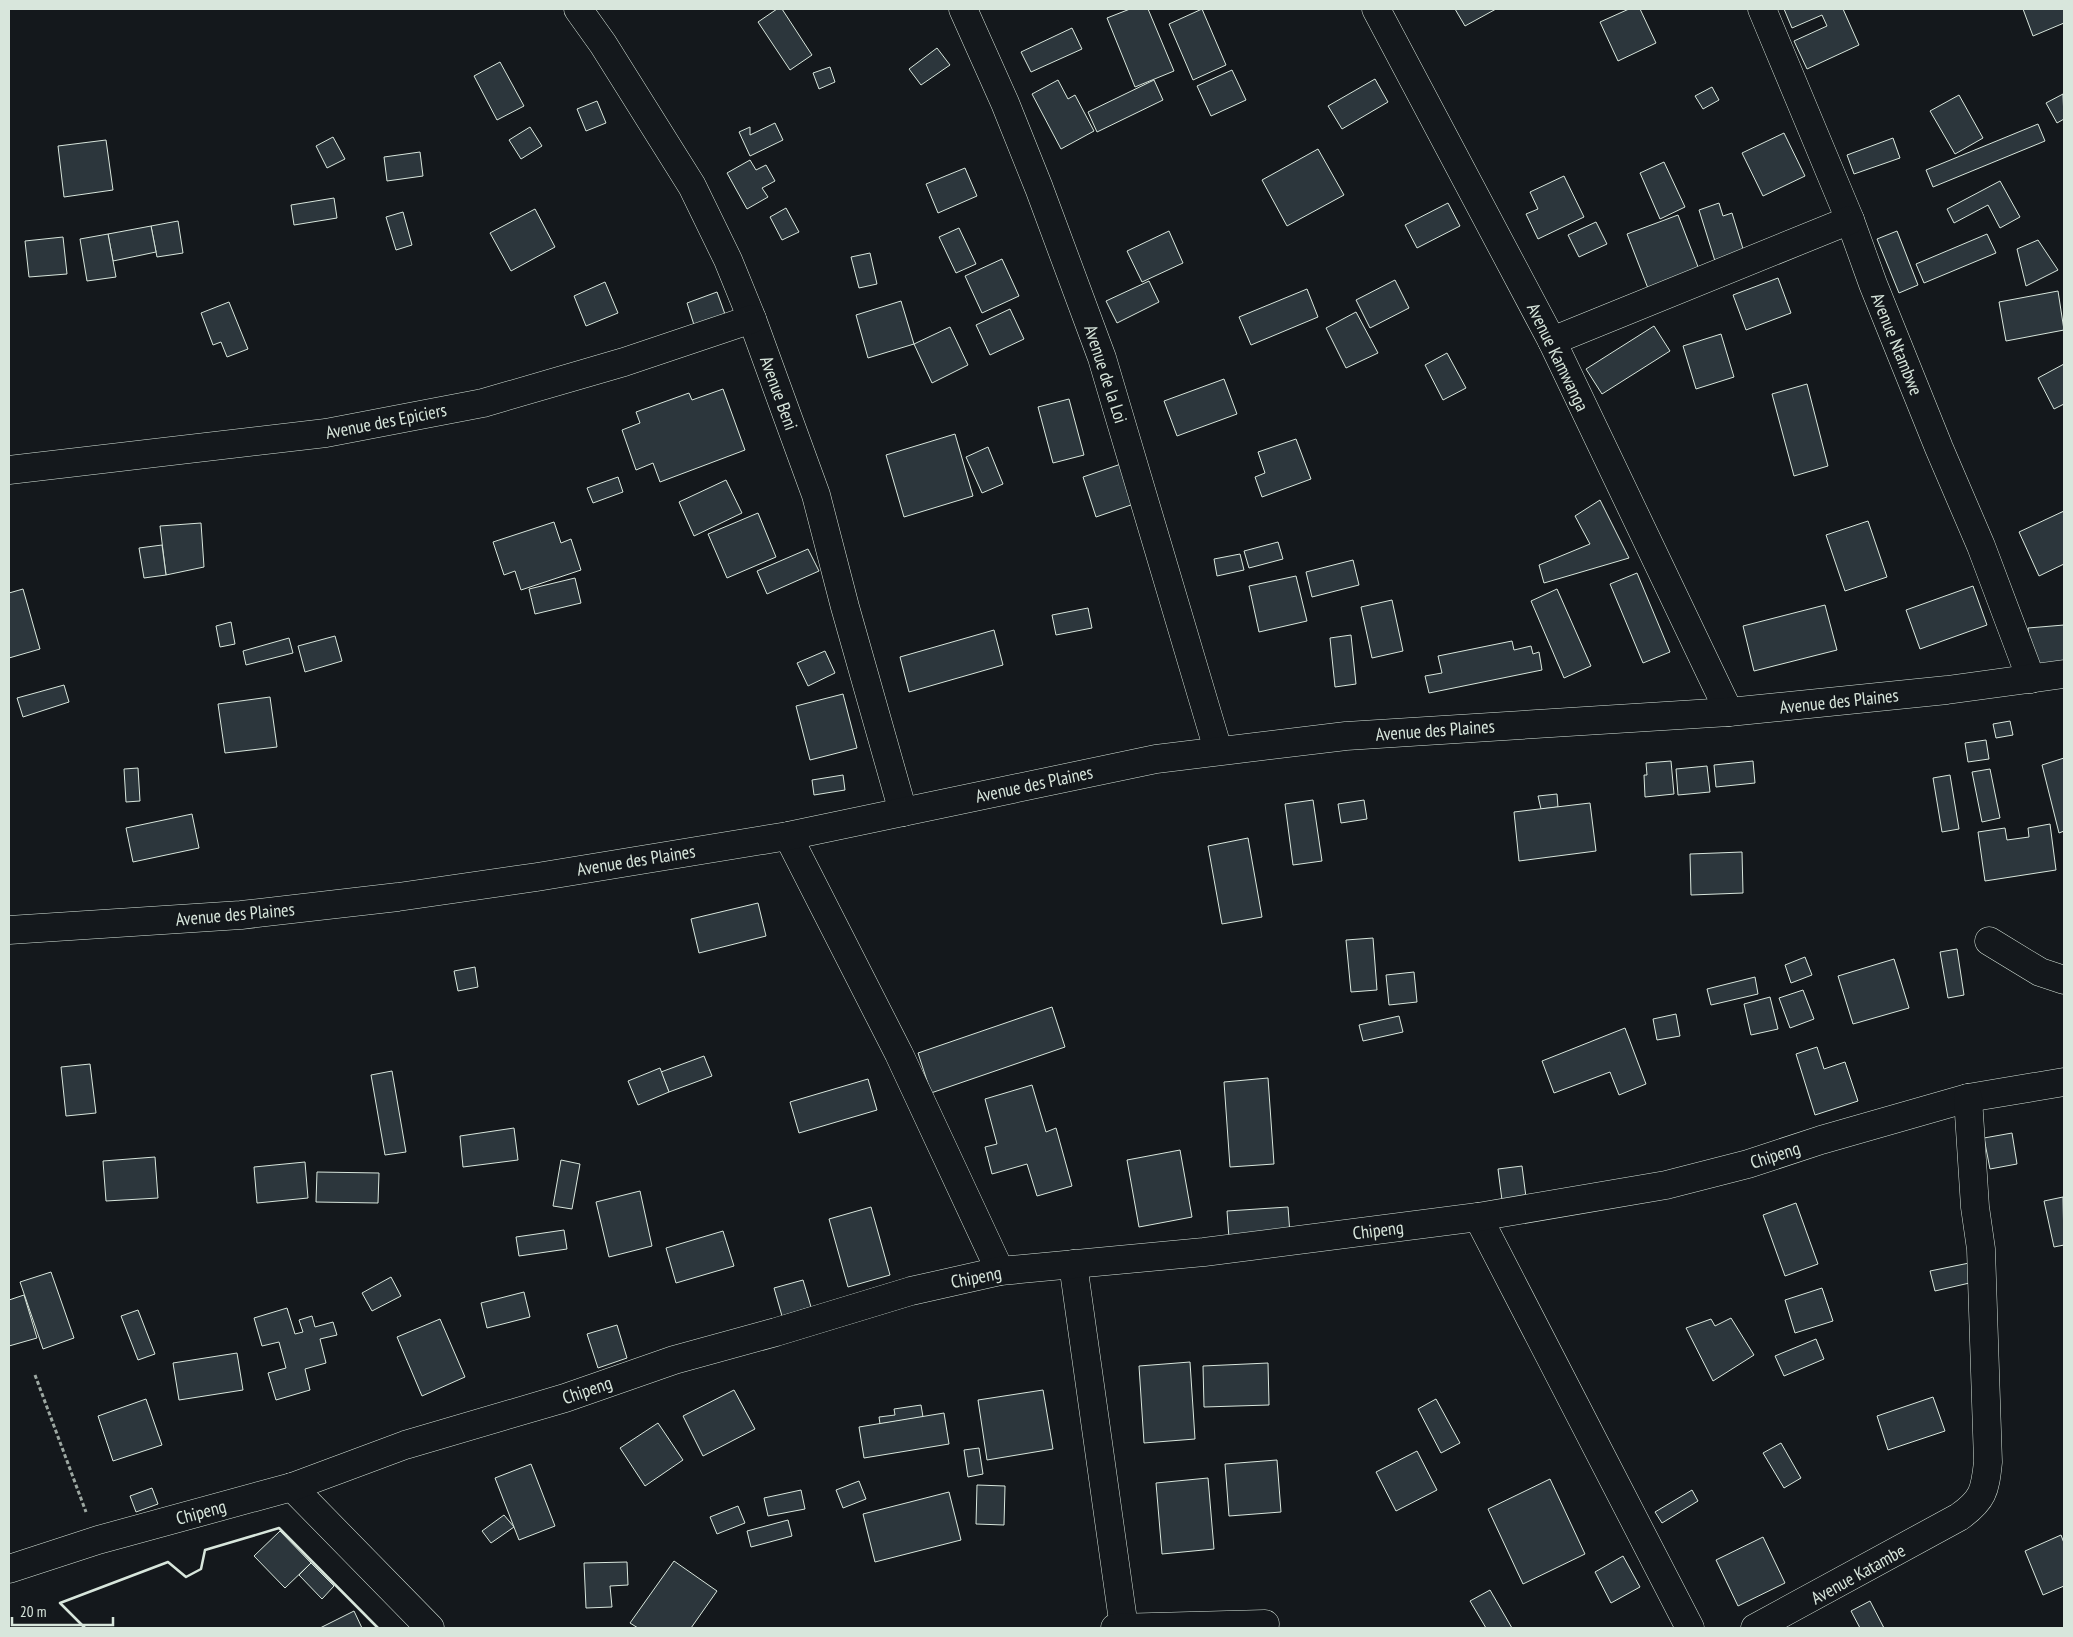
<svg xmlns="http://www.w3.org/2000/svg" width="2073" height="1637" font-family="'PT Sans Narrow',sans-serif">
<style>
.building{fill:#2c363c;stroke:#d8e6dc}
.lines{fill:none;stroke-linecap:round;stroke-linejoin:round}
.minor-casing{stroke:#d8e6dc;stroke-width:29}
.path{stroke:#9da8a2;stroke-width:3;stroke-dasharray:4 2.5;stroke-linecap:butt}
.minor{stroke:#14181c;stroke-width:28}
.wall{stroke:#d8e6dc;stroke-width:2.5}
.labels{text-anchor:middle;dominant-baseline:central;stroke-width:4;stroke-linejoin:round;paint-order:stroke}
.street-label{font-size:18px;fill:#d8e6dc;stroke:#14181c}
</style>
<rect width="100%" height="100%" fill="#14181c"/>
<g class="building">
<path d="M777 9H782L812 55 790 70 758 22Z"/>
<path d="M1130 9H1148L1174 71 1135 87 1107 18Z"/>
<path d="M1202 9 1226 65 1193 80 1169 24Z"/>
<path d="M1455 9H1496L1465 26Z"/>
<path d="M1629 9H1640L1656 43 1618 61 1600 22Z"/>
<path d="M1784 9H1843L1859 45 1807 69 1794 41 1827 26 1822 15 1792 28Z"/>
<path d="M2023 9H2064V23L2033 36Z"/>
<path d="M1072 28 1082 49 1031 72 1021 52Z"/>
<path d="M937 48 950 65 921 85 909 69Z"/>
<path d="M500 62 524 106 497 120 474 76Z"/>
<path d="M830 67 835 82 819 89 813 73Z"/>
<path d="M1232 70 1246 100 1211 116 1197 86Z"/>
<path d="M1375 79 1388 102 1342 129 1328 106Z"/>
<path d="M1058 80 1068 99 1075 95 1094 131 1061 149 1032 94Z"/>
<path d="M1154 80 1163 100 1097 132 1088 112Z"/>
<path d="M1712 87 1719 100 1703 109 1695 96Z"/>
<path d="M2063 94 2064 119 2057 123 2046 103Z"/>
<path d="M1959 95 1983 138 1955 154 1930 111Z"/>
<path d="M597 101 606 123 586 131 577 109Z"/>
<path d="M775 123 783 140 750 156 739 132 750 127V135Z"/>
<path d="M2038 124 2045 141 1933 187 1926 170Z"/>
<path d="M530 127 542 146 521 159 509 140Z"/>
<path d="M1784 133 1805 176 1763 196 1742 153Z"/>
<path d="M333 137 345 159 327 168 316 146Z"/>
<path d="M1893 138 1900 158 1854 174 1847 155Z"/>
<path d="M106 140 113 190 64 197 58 146Z"/>
<path d="M1318 149 1344 195 1287 226 1262 180Z"/>
<path d="M420 152 423 176 387 181 384 157Z"/>
<path d="M750 160 756 170 766 165 775 181 762 188 768 197 747 209 727 173Z"/>
<path d="M1664 162 1685 207 1660 219 1640 173Z"/>
<path d="M965 168 977 196 938 213 926 184Z"/>
<path d="M1564 176 1584 217 1538 239 1526 214 1538 209 1530 192Z"/>
<path d="M2000 181 2020 217 2000 228 1988 205 1954 223 1947 209Z"/>
<path d="M334 198 337 218 294 225 291 205Z"/>
<path d="M1448 203 1460 226 1417 248 1405 225Z"/>
<path d="M1719 203 1723 216 1732 213 1744 252 1715 261 1699 210Z"/>
<path d="M786 208 799 232 782 240 770 217Z"/>
<path d="M535 209 555 247 511 271 490 233Z"/>
<path d="M403 212 412 245 396 250 386 217Z"/>
<path d="M1678 215 1700 272 1649 291 1627 234Z"/>
<path d="M178 221 183 253 157 257 151 226Z"/>
<path d="M1596 222 1607 244 1579 257 1568 235Z"/>
<path d="M151 226 156 252 113 261 108 234Z"/>
<path d="M959 228 976 264 956 273 939 237Z"/>
<path d="M1169 231 1183 263 1142 282 1127 251Z"/>
<path d="M1897 231 1918 285 1899 293 1877 239Z"/>
<path d="M108 234 116 277 87 281 80 239Z"/>
<path d="M1987 234 1996 253 1924 283 1916 264Z"/>
<path d="M63 237 67 274 29 277 25 241Z"/>
<path d="M2038 240 2058 270 2026 286 2017 249Z"/>
<path d="M870 253 877 284 859 288 851 257Z"/>
<path d="M1002 259 1019 296 982 313 965 276Z"/>
<path d="M1778 278 1791 313 1746 330 1733 295Z"/>
<path d="M1395 280 1409 308 1370 328 1356 300Z"/>
<path d="M1149 281 1159 302 1117 323 1106 301Z"/>
<path d="M605 282 618 313 586 326 574 296Z"/>
<path d="M1307 289 1318 317 1251 345 1239 317Z"/>
<path d="M2058 291 2064 330 2006 341 1999 302Z"/>
<path d="M717 292 726 317 695 328 687 303Z"/>
<path d="M901 301 914 344 868 358 856 315Z"/>
<path d="M229 302 248 349 227 357 221 342 213 345 201 313Z"/>
<path d="M1010 309 1024 339 990 355 976 325Z"/>
<path d="M1356 312 1378 353 1346 368 1326 328Z"/>
<path d="M1654 326 1670 351 1602 394 1586 369Z"/>
<path d="M950 327 968 365 932 383 914 344Z"/>
<path d="M1721 334 1734 377 1696 389 1683 346Z"/>
<path d="M1447 353 1466 388 1443 400 1425 365Z"/>
<path d="M2064 364V404L2054 409 2038 378Z"/>
<path d="M1224 379 1237 414 1177 436 1164 401Z"/>
<path d="M1807 384 1828 466 1794 476 1772 394Z"/>
<path d="M723 389 745 450 660 482 653 463 636 470 622 430 640 423 636 412 689 393 692 400Z"/>
<path d="M1069 399 1084 455 1053 463 1038 407Z"/>
<path d="M955 434 973 496 904 517 886 455Z"/>
<path d="M1296 439 1311 479 1262 497 1255 477 1265 473 1258 452Z"/>
<path d="M988 447 1003 484 982 493 966 457Z"/>
<path d="M1121 464 1134 504 1096 517 1083 477Z"/>
<path d="M618 477 623 492 593 503 587 488Z"/>
<path d="M726 480 742 513 694 536 679 502Z"/>
<path d="M1600 500 1629 558 1544 583 1539 565 1590 544 1575 516Z"/>
<path d="M2064 511V564L2039 576 2019 532Z"/>
<path d="M758 513 776 557 727 578 708 534Z"/>
<path d="M1868 521 1887 577 1845 591 1826 535Z"/>
<path d="M554 522 561 543 571 539 581 570 521 590 515 571 504 575 493 542Z"/>
<path d="M201 523 204 567 166 575 160 526Z"/>
<path d="M1278 542 1283 559 1249 568 1244 551Z"/>
<path d="M162 545 166 575 144 578 139 548Z"/>
<path d="M808 549 819 571 767 594 757 571Z"/>
<path d="M1240 554 1244 570 1217 576 1214 559Z"/>
<path d="M1353 560 1359 585 1312 597 1306 572Z"/>
<path d="M1637 573 1670 652 1643 663 1610 584Z"/>
<path d="M1296 576 1307 621 1259 632 1249 586Z"/>
<path d="M575 578 581 603 535 614 529 589Z"/>
<path d="M1973 586 1987 625 1920 649 1906 610Z"/>
<path d="M23 589 40 649 9 658V593Z"/>
<path d="M1557 589 1591 666 1564 678 1531 601Z"/>
<path d="M1392 600 1403 651 1372 658 1361 607Z"/>
<path d="M1825 605 1837 650 1754 671 1743 626Z"/>
<path d="M1088 608 1092 628 1056 635 1052 615Z"/>
<path d="M231 622 235 644 220 647 216 626Z"/>
<path d="M2064 625V662L2031 665 2028 628Z"/>
<path d="M994 630 1003 665 909 692 900 657Z"/>
<path d="M1351 635 1356 684 1335 687 1330 638Z"/>
<path d="M335 636 342 661 305 672 298 646Z"/>
<path d="M289 638 293 653 246 665 243 651Z"/>
<path d="M1512 641 1514 650 1531 646 1533 654 1539 652 1542 670 1429 693 1425 676 1442 673 1438 656Z"/>
<path d="M825 651 835 673 808 686 797 663Z"/>
<path d="M64 685 69 702 23 717 17 698Z"/>
<path d="M843 694 857 748 810 760 796 706Z"/>
<path d="M270 697 277 747 225 753 218 704Z"/>
<path d="M2010 721 2013 735 1996 738 1993 724Z"/>
<path d="M1986 740 1989 759 1968 762 1965 743Z"/>
<path d="M2064 758V831L2059 833 2042 765Z"/>
<path d="M1671 761 1674 794 1645 797 1644 775H1647L1646 763Z"/>
<path d="M1753 761 1755 783 1716 787 1714 765Z"/>
<path d="M1707 766 1710 792 1678 795 1676 769Z"/>
<path d="M138 768 140 801 126 802 124 769Z"/>
<path d="M1990 769 2000 818 1982 822 1972 772Z"/>
<path d="M843 775 845 790 814 795 812 780Z"/>
<path d="M1950 775 1959 829 1942 832 1933 778Z"/>
<path d="M1557 794 1558 807 1541 809 1538 796Z"/>
<path d="M1313 800 1322 861 1293 865 1285 804Z"/>
<path d="M1364 800 1367 819 1341 823 1338 804Z"/>
<path d="M1590 803 1596 851 1519 861 1514 812Z"/>
<path d="M192 814 199 848 133 862 126 828Z"/>
<path d="M2050 824 2056 870 1985 881 1978 832 2005 828 2007 840 2029 837 2028 828Z"/>
<path d="M1248 838 1262 917 1222 924 1208 846Z"/>
<path d="M1742 852 1743 893 1691 895 1690 854Z"/>
<path d="M758 903 766 936 699 953 691 919Z"/>
<path d="M1373 938 1377 990 1351 992 1346 940Z"/>
<path d="M1957 949 1964 995 1948 998 1940 952Z"/>
<path d="M1805 957 1812 975 1791 983 1785 965Z"/>
<path d="M1894 959 1909 1008 1853 1024 1838 976Z"/>
<path d="M475 967 478 987 458 991 454 971Z"/>
<path d="M1414 972 1417 1002 1389 1005 1386 975Z"/>
<path d="M1755 977 1758 994 1711 1005 1707 989Z"/>
<path d="M1803 990 1814 1019 1790 1028 1779 998Z"/>
<path d="M1770 997 1778 1029 1751 1035 1744 1004Z"/>
<path d="M1052 1007 1065 1047 931 1093 918 1053Z"/>
<path d="M1676 1014 1680 1036 1657 1040 1653 1019Z"/>
<path d="M1399 1016 1403 1032 1363 1041 1359 1025Z"/>
<path d="M1625 1028 1646 1084 1619 1095 1610 1072 1554 1093 1542 1061Z"/>
<path d="M1817 1047 1824 1069 1845 1062 1858 1101 1815 1115 1796 1054Z"/>
<path d="M704 1056 712 1076 669 1092 661 1072Z"/>
<path d="M90 1064 96 1113 66 1116 61 1067Z"/>
<path d="M660 1068 669 1092 638 1105 628 1081Z"/>
<path d="M392 1071 406 1152 385 1155 371 1075Z"/>
<path d="M1268 1078 1274 1164 1230 1167 1224 1082Z"/>
<path d="M868 1079 877 1110 799 1133 790 1102Z"/>
<path d="M1032 1085 1046 1132 1056 1128 1072 1186 1037 1196 1027 1164 992 1174 985 1147 997 1144 985 1099Z"/>
<path d="M514 1128 518 1160 463 1167 460 1136Z"/>
<path d="M2012 1133 2017 1164 1990 1169 1984 1138Z"/>
<path d="M1180 1150 1192 1217 1139 1227 1127 1160Z"/>
<path d="M155 1157 158 1198 106 1201 103 1161Z"/>
<path d="M561 1160 580 1164 572 1209 553 1206Z"/>
<path d="M305 1162 308 1198 257 1203 254 1167Z"/>
<path d="M1522 1166 1527 1205 1503 1208 1498 1169Z"/>
<path d="M317 1172 379 1173 378 1203 316 1202Z"/>
<path d="M640 1191 652 1246 609 1257 596 1202Z"/>
<path d="M2063 1197 2064 1245 2054 1247 2044 1201Z"/>
<path d="M1796 1203 1818 1264 1785 1276 1763 1215Z"/>
<path d="M871 1207 890 1275 848 1287 829 1219Z"/>
<path d="M1288 1207 1290 1234 1229 1238 1227 1211Z"/>
<path d="M564 1230 567 1249 519 1256 516 1237Z"/>
<path d="M723 1231 734 1266 676 1283 666 1248Z"/>
<path d="M1974 1262 1978 1281 1935 1291 1930 1271Z"/>
<path d="M51 1272 74 1338 43 1349 20 1282Z"/>
<path d="M391 1277 401 1296 372 1311 362 1293Z"/>
<path d="M803 1280 811 1307 782 1316 774 1288Z"/>
<path d="M1822 1288 1833 1321 1795 1333 1785 1300Z"/>
<path d="M524 1292 530 1317 487 1328 481 1303Z"/>
<path d="M24 1295 37 1338 9 1346V1300Z"/>
<path d="M287 1308 295 1334 303 1332 299 1320 312 1316 315 1327 333 1322 337 1335 320 1339 326 1363 305 1369 310 1390 276 1400 268 1373 286 1368 279 1342 262 1346 254 1318Z"/>
<path d="M138 1310 155 1354 138 1360 121 1316Z"/>
<path d="M1731 1318 1754 1355 1713 1381 1686 1328 1711 1319 1715 1326Z"/>
<path d="M440 1319 465 1377 422 1396 397 1337Z"/>
<path d="M617 1325 627 1358 598 1368 587 1334Z"/>
<path d="M1816 1339 1824 1359 1784 1376 1775 1356Z"/>
<path d="M237 1353 243 1390 179 1400 173 1363Z"/>
<path d="M1190 1362 1195 1439 1144 1443 1139 1366Z"/>
<path d="M1268 1363 1269 1405 1204 1407 1203 1366Z"/>
<path d="M734 1390 755 1429 703 1456 683 1416Z"/>
<path d="M1043 1390 1053 1449 987 1460 978 1400Z"/>
<path d="M1933 1397 1945 1431 1888 1450 1877 1416Z"/>
<path d="M146 1399 162 1445 113 1461 98 1416Z"/>
<path d="M1436 1399 1460 1443 1441 1453 1418 1409Z"/>
<path d="M921 1405 923 1417 880 1424 879 1417 895 1415 894 1409Z"/>
<path d="M944 1413 949 1444 864 1458 859 1427Z"/>
<path d="M658 1423 683 1460 645 1486 620 1448Z"/>
<path d="M1781 1443 1801 1478 1784 1488 1763 1453Z"/>
<path d="M979 1448 983 1474 968 1477 964 1450Z"/>
<path d="M1417 1451 1437 1490 1396 1511 1376 1472Z"/>
<path d="M1277 1460 1281 1512 1229 1516 1225 1464Z"/>
<path d="M531 1464 555 1526 519 1540 495 1478Z"/>
<path d="M1208 1478 1214 1549 1162 1554 1156 1483Z"/>
<path d="M1550 1479 1585 1554 1523 1584 1488 1509Z"/>
<path d="M859 1481 866 1499 843 1508 836 1490Z"/>
<path d="M977 1485 1005 1486 1004 1525 976 1524Z"/>
<path d="M152 1488 158 1504 136 1512 130 1496Z"/>
<path d="M801 1490 805 1509 768 1516 764 1498Z"/>
<path d="M1692 1490 1698 1501 1662 1523 1655 1512Z"/>
<path d="M949 1492 961 1540 875 1562 863 1514Z"/>
<path d="M738 1506 745 1523 717 1534 710 1517Z"/>
<path d="M504 1515 514 1527 491 1543 482 1531Z"/>
<path d="M788 1520 792 1536 751 1547 747 1531Z"/>
<path d="M280 1531 311 1563 285 1588 254 1556Z"/>
<path d="M2061 1535 2064 1543V1586L2043 1595 2025 1551Z"/>
<path d="M1763 1537 1785 1583 1738 1606 1716 1560Z"/>
<path d="M1623 1556 1640 1587 1611 1603 1595 1572Z"/>
<path d="M674 1561 717 1591 691 1628H638L630 1623Z"/>
<path d="M627 1562 628 1585 610 1586 612 1607 586 1608 584 1563Z"/>
<path d="M311 1563 334 1586 322 1599 299 1575Z"/>
<path d="M1490 1590 1512 1628H1486L1470 1601Z"/>
<path d="M1870 1601 1884 1628H1860L1851 1611Z"/>
<path d="M354 1611 362 1628H320Z"/>
</g>
<g class="lines">
<defs>
<g id="minor">
<path d="M578 9 603 44 692 186 728 260 752 319 816 495 845 607 903 812"/>
<path d="M963 9 1005 103 1039 188 1102 358 1218 750"/>
<path d="M1376 9 1552 341 1729 712"/>
<path d="M1762 9 1850 220 1873 284 1939 448 1981 546 2031 679"/>
<path d="M1552 341 1850 220"/>
<path d="M9 470 326 433 483 403 624 362 752 319"/>
<path d="M788 836 899 1054 1000 1271"/>
<path d="M9 930 241 915 398 897 537 877 788 836 1156 759 1346 736 1729 712 1947 690 2064 674"/>
<path d="M1989 941 2040 972 2064 980"/>
<path d="M1478 1217 1690 1628"/>
<path d="M1073 1264 1124 1628"/>
<path d="M292 1487 430 1628"/>
<path d="M9 1569 98 1540 292 1487 405 1445 565 1398 674 1360 776 1332 911 1291 1000 1271 1204 1252 1478 1217 1666 1185 1748 1164 1821 1140 1968 1098 2064 1082"/>
<path d="M1115 1628 1265 1624"/>
<path d="M1755 1628 1959 1517C1983 1500 1985 1491 1988 1462L1981 1249 1975 1207 1968 1098"/>
</g>
</defs>
<use href="#minor" class="minor-casing"/>
<path class="path" d="M35 1375 86 1512"/>
<use href="#minor" class="minor"/>
<path class="wall" d="M85 1628 60 1603 168 1562 186 1577 201 1569 205 1550 279 1528 378 1628"/>
</g>
<g class="labels">
<g class="street-label">
<text transform="translate(1897 344) rotate(68)">Avenue Ntambwe</text>
<text transform="translate(1558 357) rotate(64)">Avenue Kamwanga</text>
<text transform="translate(1106 374) rotate(72)">Avenue de la Loi</text>
<text transform="translate(779 393) rotate(70)">Avenue Beni</text>
<text transform="translate(386 421) rotate(-11)">Avenue des Epiciers</text>
<text transform="translate(1839 701) rotate(-6)">Avenue des Plaines</text>
<text transform="translate(1435 730) rotate(-4)">Avenue des Plaines</text>
<text transform="translate(1034 784) rotate(-12)">Avenue des Plaines</text>
<text transform="translate(636 860) rotate(-9)">Avenue des Plaines</text>
<text transform="translate(235 914) rotate(-5)">Avenue des Plaines</text>
<text transform="translate(1775 1155) rotate(-18)">Chipeng</text>
<text transform="translate(1378 1230) rotate(-7)">Chipeng</text>
<text transform="translate(976 1277) rotate(-11)">Chipeng</text>
<text transform="translate(587 1390) rotate(-19)">Chipeng</text>
<text transform="translate(201 1512) rotate(-15)">Chipeng</text>
<text transform="translate(1858 1574) rotate(-29)">Avenue Katambe</text>
</g>
</g>
<rect width="2073" height="1637" fill="none" stroke="#d8e6dc" stroke-width="20"/>
<path d="M12 1617v8h101v-8" fill="none" stroke="#d8e6dc" stroke-width="2.5"/>
<text x="20" y="1617" font-size="15" fill="#d8e6dc" stroke="#14181c" stroke-width="4" paint-order="stroke">20 m</text>
</svg>
